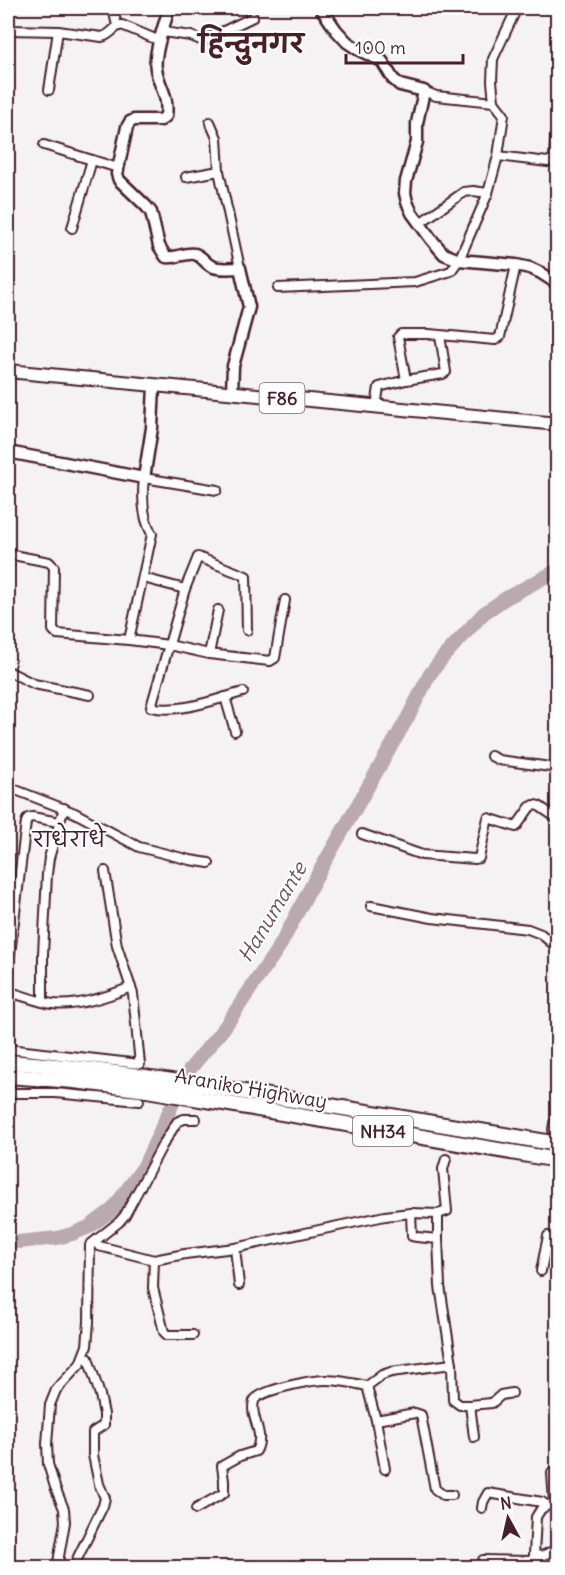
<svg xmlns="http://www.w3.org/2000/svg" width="565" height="1575" font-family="Delius,'Playpen Sans Deva',sans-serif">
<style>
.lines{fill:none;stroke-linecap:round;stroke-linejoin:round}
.river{stroke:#baa9ae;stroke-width:14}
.street-casing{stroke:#4a1f2b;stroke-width:12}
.secondary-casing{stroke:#4a1f2b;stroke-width:15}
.primary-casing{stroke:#4a1f2b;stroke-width:16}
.highway-casing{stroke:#4a1f2b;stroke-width:18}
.street{stroke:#fff;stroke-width:8}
.secondary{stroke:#fff;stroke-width:10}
.primary{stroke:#fff;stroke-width:12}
.highway{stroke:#fff;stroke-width:14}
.labels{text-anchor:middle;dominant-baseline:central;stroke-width:4.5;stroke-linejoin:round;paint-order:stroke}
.shield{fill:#fff;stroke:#80626b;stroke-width:1.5}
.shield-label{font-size:18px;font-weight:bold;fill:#4a1f2b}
.street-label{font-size:20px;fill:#4a1f2b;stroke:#fff}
.neighbourhood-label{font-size:21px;fill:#4a1f2b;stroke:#fff}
.water-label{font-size:21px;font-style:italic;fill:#714f59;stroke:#fff}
.district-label{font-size:26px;font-weight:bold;fill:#4a1f2b;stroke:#fff}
</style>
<rect width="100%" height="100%" fill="#f4f2f2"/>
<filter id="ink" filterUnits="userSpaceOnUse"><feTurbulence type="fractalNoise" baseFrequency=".0167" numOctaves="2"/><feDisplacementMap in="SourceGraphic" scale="12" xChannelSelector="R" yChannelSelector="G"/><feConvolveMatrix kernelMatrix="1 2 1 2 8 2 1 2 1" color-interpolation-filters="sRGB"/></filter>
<g filter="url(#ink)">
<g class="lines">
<path class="river" d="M8 1243 57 1238 72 1234 89 1227 112 1210 144 1166 178 1092 190 1069 224 1028 281 944 315 879 408 717 430 674 444 656 484 613 506 598 558 570"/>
<defs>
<g id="street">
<path d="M113 8 117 26"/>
<path d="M8 30 58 31 102 37C113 34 112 27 122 25L160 41"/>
<path d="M163 32 191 36 203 41 253 17"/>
<path d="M49 90 58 31"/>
<path d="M424 91 436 96 494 102 492 81 493 59 517 8"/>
<path d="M210 122 217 138 219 171 240 268"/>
<path d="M44 145 118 168"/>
<path d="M498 156 548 162 554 158 557 112"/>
<path d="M186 177 219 171"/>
<path d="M420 223 464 192 473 191 488 193"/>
<path d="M72 228 92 160"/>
<path d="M278 288 415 282 451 271 459 260 488 193 498 156 504 115 494 102"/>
<path d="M406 380 443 374 446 372 440 336"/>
<path d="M376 407 379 387 406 380 398 337 401 334H429L495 340 500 337 516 265"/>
<path d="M8 554 49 562 54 567 53 630 57 634 129 640 169 645 209 654 270 661 275 658 285 600"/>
<path d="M143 578 185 589"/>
<path d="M129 640 152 534C142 517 142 496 144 478L217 490"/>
<path d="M209 654 218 610"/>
<path d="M8 671 34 684 90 695"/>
<path d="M243 692C217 699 178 714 151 707L185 589 198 557 246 576 247 630"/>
<path d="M225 697 235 731"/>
<path d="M491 756 499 760 558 768"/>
<path d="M8 787 75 813 139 847 190 860 209 863"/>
<path d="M362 834 422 855 475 859 479 858 488 818 516 827 530 807 534 805 539 806 558 819"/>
<path d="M371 906 432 918 528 929 541 934 558 948"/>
<path d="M8 971 26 822 28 818 32 817 59 822"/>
<path d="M8 992C23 995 37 1002 53 1004 77 1007 109 996 131 987"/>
<path d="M43 1002V954L47 874 49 858 64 808"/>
<path d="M8 1049 140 1064 133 994 117 946 105 871"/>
<path d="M8 1093H55L139 1101"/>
<path d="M553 1130 554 1123 558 1117"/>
<path d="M411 1213 412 1236 417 1237 438 1239 440 1286 452 1364 453 1400 460 1405H470L474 1437"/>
<path d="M438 1239V1214"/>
<path d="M94 1242 99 1246 154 1260 185 1254 235 1248 385 1216 411 1213 438 1214 447 1211 443 1169 446 1159"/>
<path d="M235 1248 239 1285"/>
<path d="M154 1260 153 1288 164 1332 167 1335H193"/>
<path d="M541 1271 548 1236H558"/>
<path d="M367 1386 376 1420 385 1469"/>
<path d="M470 1405 492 1403 501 1395 512 1393"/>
<path d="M376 1420 415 1413 421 1415 435 1489 443 1495H452"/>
<path d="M552 1473 554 1502 541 1509 536 1517 534 1555 542 1556 558 1548"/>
<path d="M482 1508 483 1502 488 1493 542 1502 546 1505"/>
<path d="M196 1509 224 1493V1481L222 1466 240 1456 256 1451C266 1432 249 1418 254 1401 258 1390 313 1380 325 1380 339 1380 353 1383 367 1386L382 1375 391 1372 452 1364"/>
<path d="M57 1568 65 1522 64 1509 55 1487 48 1464 47 1444 50 1405 56 1390 80 1364 87 1346 89 1322 90 1245 119 1222 125 1215 162 1146 177 1122 184 1119H196"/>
<path d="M74 1568 78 1557 103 1506 105 1498 99 1484 93 1455V1432L104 1425V1414L100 1395 88 1358"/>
<path d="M483 1568V1560L529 1561 537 1557"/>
</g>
<g id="secondary">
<path d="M169 8C165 24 153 54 156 69 159 87 169 95 166 116L161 120H134L130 122 127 127 117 174 119 180 146 206 151 212 159 246 166 257C176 259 185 252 195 254 202 256 205 263 211 266 219 270 230 268 240 268L249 307 233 366 232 393"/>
<path d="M321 8 336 30 347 42 359 50 382 61 393 79 400 85 424 91 417 123V142L406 181 405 193 407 202 412 213 431 239 444 254 459 260 516 265 530 268 541 273 558 284"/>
<path d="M8 452 144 478 152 428 154 386"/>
</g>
<path id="primary" d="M8 371 558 424"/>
<g id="highway">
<path d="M8 1062C85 1067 161 1079 238 1091 345 1108 451 1126 558 1144"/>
<path d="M8 1076 74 1081 147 1090 558 1160"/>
</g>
</defs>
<use href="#street" class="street-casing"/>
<use href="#secondary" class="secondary-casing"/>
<use href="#primary" class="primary-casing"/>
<use href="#highway" class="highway-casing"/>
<use href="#street" class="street"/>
<use href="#secondary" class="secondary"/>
<use href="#primary" class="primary"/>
<use href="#highway" class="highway"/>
</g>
</g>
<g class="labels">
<g class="shield">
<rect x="259.5" y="383" width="45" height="30" rx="4.5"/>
<rect x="353" y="1116" width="60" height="30" rx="4.5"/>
</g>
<g class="shield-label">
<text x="282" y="398">F86</text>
<text x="383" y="1131">NH34</text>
</g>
<g class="street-label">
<text transform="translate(251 1088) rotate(10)">Araniko Highway</text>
</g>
<g class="neighbourhood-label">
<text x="69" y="839">राधेराधे</text>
</g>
<g class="water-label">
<text transform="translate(272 912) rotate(-59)">Hanumante</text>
</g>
<g class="district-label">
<text x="251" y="43">हिन्दुनगर</text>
</g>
</g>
<rect width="565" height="1575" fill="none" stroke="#fff" stroke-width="30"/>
<rect x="15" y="15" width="535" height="1545" fill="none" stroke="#4a1f2b" stroke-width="2" filter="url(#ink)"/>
<g transform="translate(508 1518) rotate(352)" stroke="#ffffff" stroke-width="4.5" paint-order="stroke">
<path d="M0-4.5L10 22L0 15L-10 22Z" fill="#4a1f2b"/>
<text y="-9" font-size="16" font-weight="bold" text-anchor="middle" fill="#4a1f2b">N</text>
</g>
<path d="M346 54v9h117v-9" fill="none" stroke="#4a1f2b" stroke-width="3"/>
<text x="355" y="54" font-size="18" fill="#4a1f2b" stroke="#ffffff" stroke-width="4.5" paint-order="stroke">100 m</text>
</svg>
